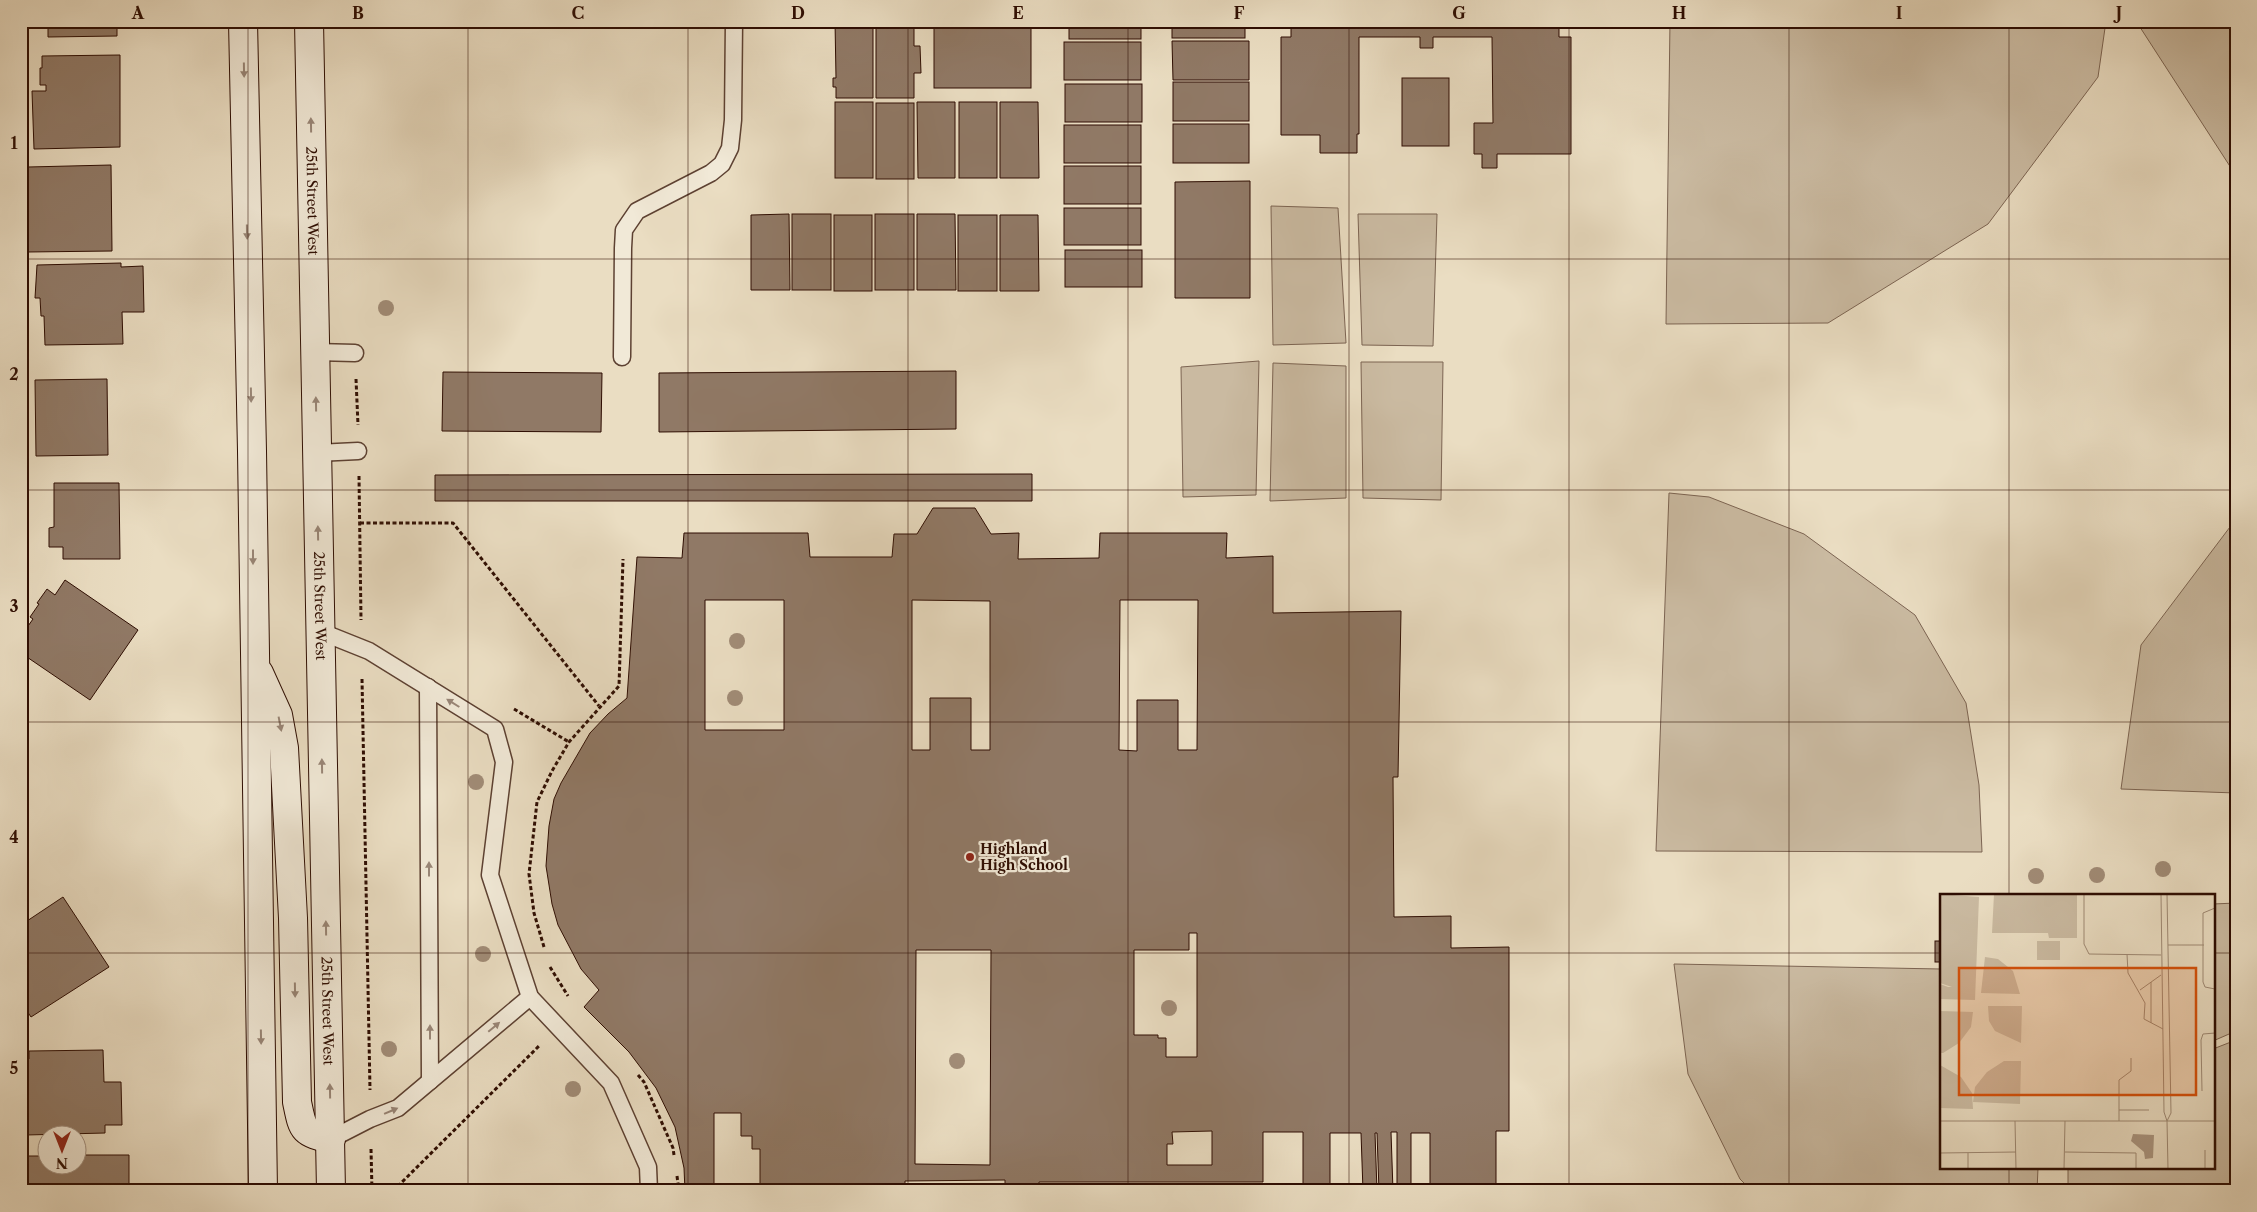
<svg xmlns="http://www.w3.org/2000/svg" width="2257" height="1212" font-family="'Libre Caslon Text',serif">
<style>
.green{fill:#cabaa1;stroke:#7c6452}
.building{fill:#907966;stroke:#2e0d02;fill-rule:evenodd}
.lines{fill:none;stroke-linecap:round;stroke-linejoin:round}
.service-casing{stroke:#5d4132;stroke-width:19}
.secondary-casing{stroke:#2e0d02;stroke-width:30}
.path{stroke:#2e0d02;stroke-width:3;stroke-dasharray:4 2.5;stroke-linecap:butt}
.service{stroke:#f1e9d7;stroke-width:16}
.secondary{stroke:#f1e9d7;stroke-width:28}
.tree{fill:#a18c77}
.oneway{fill:#998677}
.grid{fill:none;stroke:#2e0d02;stroke-width:1;stroke-opacity:0.55}
.poi-dot{fill:#8f2418;stroke:#f1e9d7;stroke-width:2}
.labels{text-anchor:middle;dominant-baseline:central;stroke-width:4.5;stroke-linejoin:round;paint-order:stroke}
.street-label{font-size:14px;fill:#2e0d02;stroke:#f1e9d7}
.poi-label{font-size:14px;font-weight:bold;fill:#2e0d02;stroke:#f1e9d7;text-anchor:start}
.inset-road{fill:none;stroke:#9f8a75;stroke-width:1}
.view{fill:#d5510b;fill-opacity:0.15;stroke:#d5510b;stroke-width:2.5}
.inset-edge{fill:none;stroke:#2e0d02;stroke-width:2.5}
.neatline{fill:none;stroke:#2e0d02;stroke-width:2}
.grid-label{font-size:16px;text-anchor:middle;font-weight:bold;fill:#2e0d02}
</style>
<rect width="100%" height="100%" fill="#eaddc2"/>
<filter id="stains"><feTurbulence type="fractalNoise" baseFrequency=".004" numOctaves="4"/><feColorMatrix values="0 0 0 0 .2 0 0 0 0 .09 0 0 0 0 .02 0 0 0 .5 -.17"/></filter>
<radialGradient id="worn" r=".72"><stop offset=".6" stop-color="#630" stop-opacity="0"/><stop offset="1" stop-color="#630" stop-opacity=".3"/></radialGradient>
<g class="green">
<path d="M1670 21H2106L2098 77 1988 224 1828 323 1666 324Z"/>
<path d="M2136 21H2236V173L2233 171Z"/>
<path d="M1271 206 1338 208 1346 343 1273 345Z"/>
<path d="M1358 214H1437L1433 346 1362 345Z"/>
<path d="M1259 361 1256 495 1183 497 1181 367Z"/>
<path d="M1361 362H1443L1441 500 1363 498Z"/>
<path d="M1273 363 1346 366V498L1270 501Z"/>
<path d="M1669 493 1709 497 1804 534 1915 615 1966 703 1979 785 1982 852 1656 851Z"/>
<path d="M2236 519V793L2121 789 2141 645Z"/>
<path d="M2236 903V1031L2213 1041V904Z"/>
<path d="M1674 964 1941 969V1168H2038L2037 1191H1752L1740 1179 1688 1074Z"/>
<path d="M2236 1040V1191H2068V1168H2213V1049Z"/>
</g>
<g class="building">
<path d="M44 21H117V36L48 37V25H44Z"/>
<path d="M835 21H873V98H836V87H833V78H836Z"/>
<path d="M876 21H914V46H920L921 73H914V98H876Z"/>
<rect x="1069" y="21" width="72" height="18"/>
<rect x="1172" y="21" width="73" height="17"/>
<path d="M1291 21H1542V25H1551V21H1559V37H1571V154H1497V168H1482V154H1474V123H1493L1492 37H1433V48H1420V37H1359V134H1357V153H1320V135H1281V37H1291Z"/>
<rect x="934" y="25" width="97" height="63"/>
<path d="M1172 41H1249V80H1173Z"/>
<rect x="1064" y="42" width="77" height="38"/>
<path d="M120 55V147L34 149 32 91H46V85H40V68H42V56Z"/>
<rect x="1402" y="78" width="47" height="68"/>
<rect x="1173" y="82" width="76" height="39"/>
<rect x="1065" y="84" width="77" height="38"/>
<rect x="835" y="102" width="38" height="76"/>
<path d="M917 102H955V178H918Z"/>
<rect x="959" y="102" width="38" height="76"/>
<path d="M1000 102H1038L1039 178H1000Z"/>
<rect x="876" y="103" width="38" height="76"/>
<rect x="1173" y="124" width="76" height="39"/>
<rect x="1064" y="125" width="77" height="38"/>
<path d="M111 165 112 251 27 252 24 169H28V167Z"/>
<rect x="1064" y="166" width="77" height="38"/>
<path d="M1250 181V298H1175V182Z"/>
<rect x="1064" y="208" width="77" height="37"/>
<path d="M789 214 790 290H751V215Z"/>
<rect x="792" y="214" width="39" height="76"/>
<rect x="875" y="214" width="39" height="76"/>
<path d="M917 214H955L956 290H917Z"/>
<rect x="834" y="215" width="38" height="76"/>
<rect x="958" y="215" width="39" height="76"/>
<path d="M1000 215H1038L1039 291H1000Z"/>
<rect x="1065" y="250" width="77" height="37"/>
<path d="M121 263V267L143 266 144 312H122L123 344 45 345 44 316H41L40 298H35L37 265Z"/>
<path d="M956 371V429L659 432V373Z"/>
<path d="M443 372 602 373 601 432 442 431Z"/>
<path d="M107 379 108 455 36 456 35 380Z"/>
<path d="M1032 474V501H435V475Z"/>
<path d="M54 483H119L120 559H63V547H49V528L54 527Z"/>
<path d="M933 508H975L991 534 1019 533 1018 559 1099 558 1100 533H1227L1226 558 1273 556V613L1401 611 1398 777H1393L1394 917 1451 916V948L1509 947V1131H1496V1190H1430V1133H1411V1190H1397V1132H1391L1393 1191H1379L1377 1133H1375L1377 1191H1363L1361 1133H1330V1190H1303V1132H1263V1182H1039V1191H1005V1180L905 1181V1191H760V1149H752V1136H741V1113H714V1191H685L684 1168 675 1127 656 1088 629 1052 584 1007 599 990 581 969 558 925 552 904 546 866 549 826 554 799 561 783 590 733 608 714 627 698 637 557 682 558 684 533H808L810 557H892L894 534H917ZM705 600H784V730H705ZM912 600 990 601V750H971V698H930V750H912ZM1120 600H1198L1197 750H1178V700H1137V751L1119 750ZM1189 933H1197V1057H1166V1038H1158V1035H1134V950H1189ZM916 950H991L990 1165 915 1164ZM1212 1131V1165H1167V1144H1173L1172 1132Z"/>
<path d="M65 580 138 630 90 700 21 653V636L33 619 30 617 39 604 37 603 47 589 55 595Z"/>
<path d="M63 897 109 967 31 1017 21 1002V925Z"/>
<rect x="1935" y="941" width="6" height="21"/>
<path d="M103 1050 104 1082H121L122 1125H105V1133L26 1135 25 1085H27V1059H29V1051Z"/>
<path d="M78 1155H129V1191H21V1156H48V1164H78Z"/>
</g>
<g class="lines">
<defs>
<g id="service">
<path d="M315 352 355 353"/>
<path d="M622 357 623 248 624 230 637 211 711 173 722 164 730 148 733 120 734 21"/>
<path d="M317 453 358 451"/>
<path d="M319 631 369 651 495 729 504 762 490 875 530 997 611 1083 648 1167 649 1191"/>
<path d="M428 687 430 1081"/>
<path d="M331 1139 370 1119 398 1108 530 997"/>
</g>
<g id="secondary">
<path d="M243 21 252 451 263 1191"/>
<path id="s1" d="M309 21 331 1191"/>
<path d="M259 673 278 715 284 748 293 918 297 1102C303 1131 302 1132 331 1139"/>
</g>
</defs>
<use href="#service" class="service-casing"/>
<use href="#secondary" class="secondary-casing"/>
<g class="path">
<path d="M356 379 358 425"/>
<path d="M359 476 361 620"/>
<path d="M360 523H453L599 706"/>
<path d="M362 679 370 1090"/>
<path d="M514 709 569 742"/>
<path d="M544 947 534 913 529 874 537 802 552 771 569 742 619 686 623 559"/>
<path d="M550 967 568 996"/>
<path d="M638 1075 644 1082 673 1148 674 1155"/>
<path d="M371 1149 372 1191"/>
<path d="M677 1176 679 1191"/>
<path d="M393 1191 540 1045"/>
</g>
<use href="#service" class="service"/>
<use href="#secondary" class="secondary"/>
</g>
<g class="tree">
<circle cx="386" cy="308" r="8"/>
<circle cx="737" cy="641" r="8"/>
<circle cx="735" cy="698" r="8"/>
<circle cx="476" cy="782" r="8"/>
<circle cx="2163" cy="869" r="8"/>
<circle cx="2097" cy="875" r="8"/>
<circle cx="2036" cy="876" r="8"/>
<circle cx="483" cy="954" r="8"/>
<circle cx="1169" cy="1008" r="8"/>
<circle cx="389" cy="1049" r="8"/>
<circle cx="957" cy="1061" r="8"/>
<circle cx="573" cy="1089" r="8"/>
</g>
<defs><path id="oneway-solid" d="M-6-.8H1V-3.2L6.5 0L1 3.2V.8H-6Z" transform="scale(1.25)"/></defs>
<g class="oneway">
<use href="#oneway-solid" transform="translate(244 70) rotate(89)"/>
<use href="#oneway-solid" transform="translate(311 125) rotate(-91)"/>
<use href="#oneway-solid" transform="translate(247 232) rotate(89)"/>
<use href="#oneway-solid" transform="translate(251 395) rotate(89)"/>
<use href="#oneway-solid" transform="translate(316 404) rotate(-91)"/>
<use href="#oneway-solid" transform="translate(318 533) rotate(-91)"/>
<use href="#oneway-solid" transform="translate(253 557) rotate(90)"/>
<use href="#oneway-solid" transform="translate(453 703) rotate(-148)"/>
<use href="#oneway-solid" transform="translate(280 724) rotate(79)"/>
<use href="#oneway-solid" transform="translate(322 766) rotate(-91)"/>
<use href="#oneway-solid" transform="translate(429 869) rotate(-90)"/>
<use href="#oneway-solid" transform="translate(326 928) rotate(-91)"/>
<use href="#oneway-solid" transform="translate(295 990) rotate(89)"/>
<use href="#oneway-solid" transform="translate(494 1027) rotate(-40)"/>
<use href="#oneway-solid" transform="translate(430 1032) rotate(-90)"/>
<use href="#oneway-solid" transform="translate(261 1037) rotate(89)"/>
<use href="#oneway-solid" transform="translate(330 1091) rotate(-91)"/>
<use href="#oneway-solid" transform="translate(391 1111) rotate(-23)"/>
</g>
<path class="grid" d="M248 21V1191M468 21V1191M688 21V1191M908 21V1191M1128 21V1191M1349 21V1191M1569 21V1191M1789 21V1191M2009 21V896M21 259H2236M21 490H2236M21 722H2236M21 953H1941M2213 953H2236M2009 1168V1191"/>
<circle class="poi-dot" cx="970" cy="857" r="5"/>
<g class="labels">
<g class="street-label">
<text stroke="none"><textPath href="#s1" startOffset="180">25th Street West</textPath></text>
<text stroke="none"><textPath href="#s1" startOffset="585">25th Street West</textPath></text>
<text stroke="none"><textPath href="#s1" startOffset="990">25th Street West</textPath></text>
</g>
<g class="poi-label">
<text x="980" y="849">Highland<tspan x="980" dy="16">High School</tspan></text>
</g>
</g>
<g transform="translate(1940 894)">
<rect width="275" height="275" fill="#eaddc2"/>
<path d="M0 0 39 3 35 106 0 105V90L8 93H12L0 89ZM54 0H137V44H109L108 39H52ZM97 47H120V66H97ZM45 63 58 65 73 77 80 100 41 99ZM48 112H82L81 149 55 137 49 127ZM0 117 33 118 31 133 19 149 3 159H0ZM64 167H81L80 210 33 208 35 193 47 178ZM0 171 21 183 32 199 33 215 0 214Z" fill="#cabaa1"/>
<path d="M193 240 214 241 213 264 205 265 204 258 191 247Z" fill="#aa9681"/>
<path class="inset-road" d="M144 0V50L149 60 221 61M221 0 224 218 227 227 228 275M227 0 231 219 227 227M275 14 263 19V88L265 93 275 95M228 51H264M187 60 188 79 205 109 204 125 223 135M211 88V129M200 96 221 81M262 197 261 146 263 140 275 139M179 216H209M0 227H275M75 227 76 275M179 227V186L191 177V164M265 256V275M125 258 196 259V275M0 259 76 258M28 259V275M124 275 125 227"/>
<path class="view" d="M19 74H256V201H19Z"/>
<rect width="275" height="275" class="inset-edge"/>
</g>
<rect width="2257" height="1212" fill="none" stroke="#eaddc2" stroke-width="55"/>
<g transform="translate(62 1150) rotate(180)"><circle r="24" fill="#f1e9d7" stroke="#a39182"/>
<path d="M0-4L9 19L0 12L-9 19Z" fill="#8f2418"/>
<text y="-8" font-size="14" font-weight="bold" text-anchor="middle" fill="#2e0d02">N</text>
</g>
<rect x="28" y="28" width="2202" height="1156" class="neatline"/>
<g class="grid-label">
<text x="138" y="19">A</text>
<text x="358" y="19">B</text>
<text x="578" y="19">C</text>
<text x="798" y="19">D</text>
<text x="1018" y="19">E</text>
<text x="1239" y="19">F</text>
<text x="1459" y="19">G</text>
<text x="1679" y="19">H</text>
<text x="1899" y="19">I</text>
<text x="2119" y="19">J</text>
<text x="14" y="149">1</text>
<text x="14" y="380">2</text>
<text x="14" y="612">3</text>
<text x="14" y="843">4</text>
<text x="14" y="1074">5</text>
</g>
<rect width="100%" height="100%" filter="url(#stains)"/>
<rect width="100%" height="100%" fill="url(#worn)"/>
</svg>
